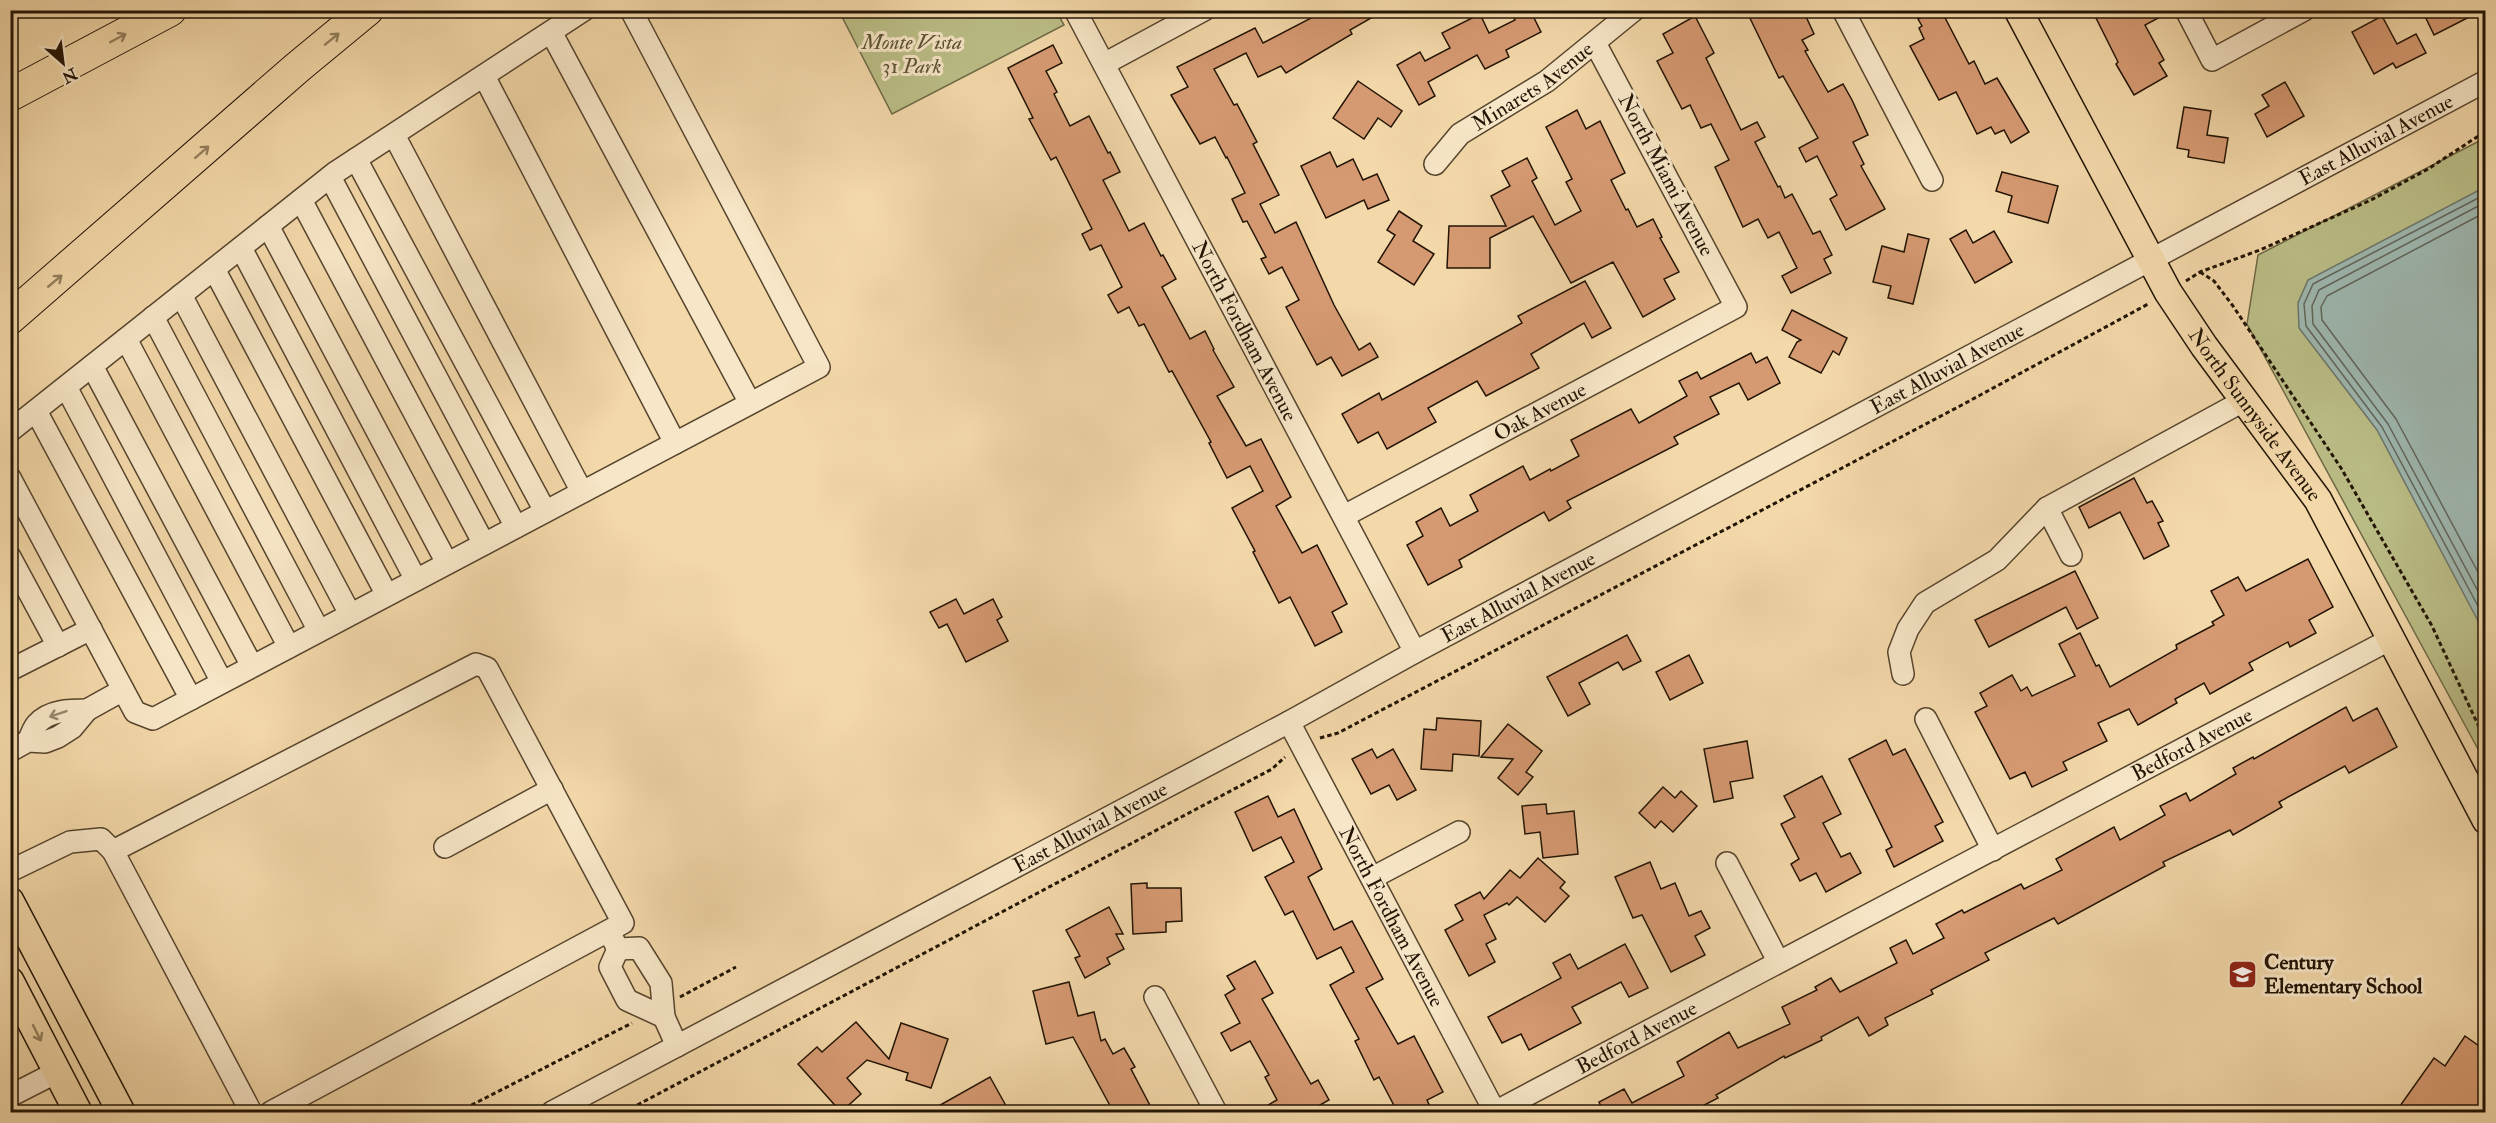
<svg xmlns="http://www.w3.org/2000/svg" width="2496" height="1123" font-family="'IM FELL Double Pica',serif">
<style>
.green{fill:#bbbe87;stroke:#6e6946;stroke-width:1.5}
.water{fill:#9eb8b1;stroke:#6c766c;stroke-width:1.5}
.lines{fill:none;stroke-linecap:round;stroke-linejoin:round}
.shore{stroke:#60665b;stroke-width:1.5}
.building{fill:#d69a72;stroke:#221405;stroke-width:1.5}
.minor-casing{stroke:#56452e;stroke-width:24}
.major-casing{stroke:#221405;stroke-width:30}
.highway-casing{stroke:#221405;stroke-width:34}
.path{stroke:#221405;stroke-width:3;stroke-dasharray:4.5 3;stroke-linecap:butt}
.minor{stroke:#f7e6c7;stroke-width:21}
.major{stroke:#f3d8a9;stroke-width:27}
.highway{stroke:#f3d8a9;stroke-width:32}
.oneway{stroke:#95805f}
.oneway2{stroke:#978870}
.labels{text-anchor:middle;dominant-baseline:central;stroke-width:6;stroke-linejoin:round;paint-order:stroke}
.park-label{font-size:21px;font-style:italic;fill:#585032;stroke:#f7e6c7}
.street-label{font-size:21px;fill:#221405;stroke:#f7e6c7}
.poi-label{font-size:21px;font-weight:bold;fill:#221405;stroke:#f7e6c7;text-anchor:start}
</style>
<rect width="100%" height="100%" fill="#f3d8a9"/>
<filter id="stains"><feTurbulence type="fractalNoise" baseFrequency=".00333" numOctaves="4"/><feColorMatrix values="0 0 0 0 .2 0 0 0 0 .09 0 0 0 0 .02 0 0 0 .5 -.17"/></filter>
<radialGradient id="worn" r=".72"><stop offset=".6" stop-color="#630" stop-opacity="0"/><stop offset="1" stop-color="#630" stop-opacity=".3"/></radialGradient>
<g class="green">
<path d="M839 11H1056L1064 25 892 114Z"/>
<path d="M2485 138V762L2247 324 2258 255Z"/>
</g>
<path class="water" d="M2485 187V634L2377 430 2299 328 2298 303 2308 280Z"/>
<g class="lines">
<g class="shore">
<path d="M2486 194 2313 284 2304 304 2306 326 2382 427 2486 621"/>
<path d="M2486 202 2319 290 2312 306 2313 324 2388 424 2486 606"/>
<path d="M2486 212 2327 296 2321 307 2322 320 2396 419 2486 587"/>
</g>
</g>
<g class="building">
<path d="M1314 10H1385L1350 30 1352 34 1286 73 1281 66 1258 77 1246 53 1214 69 1234 105 1237 104 1257 142 1253 144 1279 195 1260 204 1275 233 1296 222 1334 305 1359 350 1370 343 1378 357 1342 376 1331 357 1317 365 1297 328 1286 307 1299 300 1282 267 1269 274 1261 259 1266 257 1247 221 1243 222 1232 199 1245 193 1227 157 1226 158 1215 137 1200 144 1171 95 1188 87 1177 67 1255 28 1263 43 1317 15Z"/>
<path d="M1510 10H1530L1541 32 1506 50 1509 57 1485 69 1477 55 1428 82 1435 96 1419 105 1397 65 1420 52 1425 61 1450 48 1442 33 1480 14 1489 33 1515 20Z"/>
<path d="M1746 10H1803L1814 34 1802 40 1808 50 1805 51 1828 92 1843 84 1852 100 1868 135 1853 142 1864 164 1861 166 1885 209 1846 230 1830 199 1837 195 1817 156 1806 162 1799 148 1818 138 1783 76 1779 78Z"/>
<path d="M1934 10H1941L1969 64 1974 61 1985 84 1997 78 2029 132 2011 143 2004 130 1995 134 1991 127 1977 134 1956 92 1939 100 1910 46 1924 39 1919 28 1922 26 1918 19Z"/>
<path d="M2092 10H2173L2145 25 2164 60 2159 63 2167 76 2134 95 2116 64 2118 62Z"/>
<path d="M2422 10H2483L2434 35Z"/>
<path d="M1695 16 1714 53 1706 58 1741 130 1757 122 1765 137 1755 142 1778 187 1780 186 1785 198 1792 194 1813 234 1820 231 1832 255 1824 259 1831 273 1791 293 1782 276 1797 268 1779 232 1768 238 1758 219 1743 227 1715 167 1729 160 1711 124 1701 128 1690 105 1682 109 1657 61 1673 53 1663 34Z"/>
<path d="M2382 16 2397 44 2416 34 2426 53 2396 68 2393 63 2374 74 2352 32Z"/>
<path d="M1053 45 1062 63 1046 71 1057 92 1054 94 1070 126 1089 116 1108 153 1110 152 1120 172 1103 180 1119 211 1129 231 1144 223 1161 256 1163 255 1176 279 1162 287 1190 339 1205 331 1214 349 1213 350 1234 387 1217 396 1246 446 1261 439 1291 497 1276 506 1302 553 1317 545 1347 604 1332 612 1342 632 1315 646 1290 597 1279 603 1253 552 1255 551 1232 508 1263 491 1250 466 1227 478 1209 443 1211 442 1172 371 1169 372 1144 324 1139 326 1129 307 1118 313 1108 295 1122 287 1101 245 1090 250 1082 234 1092 229 1056 157 1051 160 1029 119 1033 118 1008 68Z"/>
<path d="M1358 81 1402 111 1391 127 1378 118 1364 139 1333 118Z"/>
<path d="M2285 82 2304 116 2267 137 2255 114 2269 106 2262 95Z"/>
<path d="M2184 107 2211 111 2207 135 2228 138 2224 163 2188 157 2189 150 2177 148Z"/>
<path d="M1577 110 1586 129 1600 121 1625 173 1611 180 1626 210 1628 209 1637 227 1653 219 1662 237 1660 238 1679 272 1664 279 1675 299 1643 317 1613 262 1571 283 1533 216 1490 238V268H1447L1449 226H1506L1491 196 1510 186 1502 171 1527 158 1537 178 1532 181 1555 225 1581 211 1566 182 1572 179 1546 127Z"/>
<path d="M1330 152 1337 167 1353 159 1363 180 1377 174 1389 200 1368 209 1364 200 1326 218 1301 166Z"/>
<path d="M2002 172 2058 186 2048 223 2008 212 2012 196 1996 191Z"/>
<path d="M1399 211 1422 226 1413 241 1434 254 1414 285 1378 262 1395 235 1387 230Z"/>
<path d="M1966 230 1973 243 1994 231 2012 262 1975 283 1950 239Z"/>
<path d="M1908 234 1929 239 1913 304 1888 298 1891 286 1873 282 1882 246 1904 252Z"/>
<path d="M1585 281 1611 328 1592 338 1584 323 1531 354 1539 368 1486 396 1477 381 1428 408 1436 422 1387 449 1378 432 1358 443 1342 414 1379 393 1382 400 1435 371 1522 323 1518 316Z"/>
<path d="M1792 310 1847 338 1839 355 1833 351 1821 373 1789 357 1797 342 1801 340 1782 330Z"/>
<path d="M1751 353 1756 363 1767 357 1780 383 1748 400 1739 383 1710 397 1719 414 1674 437 1678 444 1567 501 1571 508 1549 521 1544 512 1459 560 1462 567 1428 585 1407 545 1423 536 1416 522 1441 508 1450 526 1478 511 1470 495 1523 466 1530 480 1550 469 1551 471 1579 456 1571 440 1631 409 1639 423 1687 396 1679 381 1697 372 1701 379Z"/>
<path d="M2134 478 2147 503 2152 501 2163 521 2158 523 2169 546 2144 559 2120 512 2089 528 2079 507Z"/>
<path d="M2308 559 2333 607 2309 620 2316 633 2290 647 2288 642 2249 663 2253 670 2210 694 2204 683 2175 699 2177 703 2138 725 2129 709 2098 723 2107 741 2063 762 2067 770 2032 787 2025 772 2010 779 1975 712 1987 706 1980 693 2012 675 2021 691 2027 687 2032 696 2075 676 2059 644 2080 633 2096 666 2099 665 2110 687 2177 649 2176 645 2214 625 2212 622 2224 615 2211 591 2238 577 2246 591Z"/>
<path d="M2075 571 2098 618 2077 629 2066 607 1989 647 1975 620Z"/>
<path d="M956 599 964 614 993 599 1002 617 997 620 1008 641 966 662 947 624 939 628 930 612Z"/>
<path d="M1627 635 1641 661 1623 670 1618 662 1579 683 1590 704 1568 716 1547 677Z"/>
<path d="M1689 655 1703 683 1670 700 1656 672Z"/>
<path d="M2346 707 2353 721 2377 708 2397 747 2349 773 2345 766 2279 802 2282 807 2233 835 2230 830 2163 862 2165 866 2058 924 2054 918 1985 953 1989 960 1931 990 1933 994 1885 1018 1888 1025 1869 1036 1858 1017 1821 1037 1822 1040 1785 1058 1784 1056 1716 1095 1718 1098 1689 1113H1604L1599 1102 1624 1089 1632 1103 1684 1076 1677 1062 1729 1032 1738 1048 1790 1024 1782 1007 1817 990 1815 987 1831 978 1840 992 1897 963 1890 948 1906 940 1913 954 1944 938 1936 924 1962 910 1964 913 2021 884 2024 889 2062 870 2056 859 2114 827 2120 840 2165 815 2160 806 2186 793 2190 801 2236 774 2233 768 2253 757 2254 759Z"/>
<path d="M1437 718 1481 721 1479 756 1453 754 1452 771 1421 769 1424 729 1436 730Z"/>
<path d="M1508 724 1542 751 1526 772 1533 777 1518 795 1498 778 1513 759 1481 757Z"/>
<path d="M1886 740 1893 755 1905 749 1943 822 1935 826 1943 841 1894 867 1886 850 1892 847 1849 759Z"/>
<path d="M1747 741 1753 778 1730 782 1733 798 1714 802 1704 749Z"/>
<path d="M1372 749 1377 758 1393 749 1416 790 1397 800 1389 785 1371 794 1352 759Z"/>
<path d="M1822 776 1841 814 1823 823 1841 857 1850 853 1861 873 1826 892 1816 873 1800 881 1791 864 1799 859 1781 824 1795 817 1784 796Z"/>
<path d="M1663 787 1675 798 1681 791 1697 806 1673 832 1661 821 1655 828 1639 813Z"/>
<path d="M1268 796 1278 817 1294 809 1322 869 1308 877 1334 930 1352 921 1383 979 1366 988 1398 1044 1414 1036 1443 1092 1427 1100 1433 1113H1398L1379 1077 1374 1080 1355 1041 1359 1039 1330 985 1354 972 1341 947 1317 959 1293 911 1285 915 1265 877 1294 862 1281 837 1253 851 1235 812Z"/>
<path d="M1546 804 1547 814 1574 811 1578 854 1543 858 1540 832 1525 834 1522 806Z"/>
<path d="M1538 858 1565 882 1560 888 1569 896 1545 922 1517 897 1509 905 1507 903 1484 915 1496 939 1486 944 1495 962 1469 976 1445 930 1463 920 1455 905 1480 892 1484 899 1510 870 1520 878Z"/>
<path d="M1650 862 1661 889 1675 883 1689 916 1701 911 1710 928 1695 936 1705 955 1671 972 1642 915 1633 918 1615 877Z"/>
<path d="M1147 883V888H1181L1182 921 1166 922V932L1133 934 1131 884Z"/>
<path d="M1109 907 1123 934H1116L1124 949 1107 958 1110 964 1085 978 1075 958 1080 956 1066 930Z"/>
<path d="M1625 944 1648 988 1629 997 1621 982 1572 1007 1581 1023 1529 1050 1521 1034 1502 1043 1488 1017 1561 978 1553 963 1570 954 1578 969Z"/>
<path d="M1255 961 1273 993 1262 999 1311 1084 1318 1080 1329 1100 1306 1113H1254L1277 1100 1265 1077 1269 1075 1250 1041 1231 1051 1221 1033 1240 1023 1225 995 1235 989 1227 976Z"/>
<path d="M1069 982 1078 1016 1094 1012 1101 1041 1105 1039 1113 1054 1124 1048 1135 1067 1131 1069 1154 1113H1114L1073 1037 1046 1044 1033 991Z"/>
<path d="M856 1022 889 1059 901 1023 948 1039 931 1088 906 1080 908 1073 867 1060 847 1078 861 1094 841 1112 798 1064 817 1047 822 1052Z"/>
<path d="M2465 1036 2486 1051V1113H2395L2434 1058 2445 1066Z"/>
<path d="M990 1077 1010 1113H926Z"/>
</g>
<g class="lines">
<defs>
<g id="minor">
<path id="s1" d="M1075 10 1415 652"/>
<path d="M1843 10 1932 180"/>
<path d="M2186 10 2212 60 2304 10"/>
<path d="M551 32 750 403"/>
<path d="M1104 64 1204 10"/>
<path d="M484 76 675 443"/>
<path d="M394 135 582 492"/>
<path d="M356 159 545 511"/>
<path id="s2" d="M1435 164 1460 134 1547 81 1634 10"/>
<path d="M330 177 516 527"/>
<path d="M301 200 484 544"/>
<path d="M268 226 447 563"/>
<path d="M241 248 416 580"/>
<path d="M214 269 387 595"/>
<path d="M181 295 350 614"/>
<path d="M153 317 319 631"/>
<path d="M126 339 289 647"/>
<path d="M92 366 252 666"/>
<path d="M66 387 222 682"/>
<path d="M36 411 191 699"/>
<path d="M10 431 336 172 584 10"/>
<path d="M10 478 135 712 153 719 819 367 631 10"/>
<path id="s3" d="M1344 516 1736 307 1595 43"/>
<path d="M2071 555 2047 508 2245 400"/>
<path d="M10 557 58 646"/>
<path d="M10 670 91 629"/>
<path d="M1903 674 1899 652 1908 629 1925 603 1997 560 2047 508"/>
<path d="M87 710 123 690"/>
<path d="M1926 719 1993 850"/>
<path id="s4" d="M1289 722 1495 1112"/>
<path d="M10 751 28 741 45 742 58 737 72 728 87 710C70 710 49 710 37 724 33 728 31 736 28 741"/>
<path d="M445 847 552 789"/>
<path d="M113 851 251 1112"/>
<path d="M1727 863 1778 961"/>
<path d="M10 871 70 842 101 839 113 851 476 664 487 668 623 923 271 1112"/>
<path d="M1372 878 1459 832"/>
<path d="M609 932 618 949 639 948 661 983 664 1017 677 1046"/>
<path d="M618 949 610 967 627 1000 664 1017"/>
<path d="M1155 997 1216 1112"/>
<path d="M10 1096 57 1072"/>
<path id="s5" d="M552 1112 1289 722 1415 652 2486 81"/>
<path id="s6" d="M1495 1112 2391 639"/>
</g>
<g id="major">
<path id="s7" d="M2018 10 2168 292 2204 346 2318 500 2486 820"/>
<path d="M10 901 121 1112"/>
<path d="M10 981 78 1112"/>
</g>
<g id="highway">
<path d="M10 95 170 10"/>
<path d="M10 318 298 67 367 10"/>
</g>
</defs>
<use href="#minor" class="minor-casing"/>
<use href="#major" class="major-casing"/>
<use href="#highway" class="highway-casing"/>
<g class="path">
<path d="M2200 272 2214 281 2233 306 2341 468 2432 626 2486 742"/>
<path d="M2186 281 2200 272 2260 250 2371 200 2428 169 2486 131"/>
<path d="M1320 738 1338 733 1960 406 2150 303"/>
<path d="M680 997 736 967"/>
<path d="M458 1112 632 1023"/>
<path d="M624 1112 1272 769 1285 757"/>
</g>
<use href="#minor" class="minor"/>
<use href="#major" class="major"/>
<use href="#highway" class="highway"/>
</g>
<defs><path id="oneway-shaft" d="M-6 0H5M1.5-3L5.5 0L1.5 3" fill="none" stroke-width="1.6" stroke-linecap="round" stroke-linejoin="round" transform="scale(1.5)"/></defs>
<g class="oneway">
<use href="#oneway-shaft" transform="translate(118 38) rotate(-28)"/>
<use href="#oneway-shaft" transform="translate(332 39) rotate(-39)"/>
<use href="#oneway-shaft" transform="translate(202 152) rotate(-41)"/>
<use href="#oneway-shaft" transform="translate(55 281) rotate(-40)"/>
<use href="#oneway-shaft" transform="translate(37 1033) rotate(63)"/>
</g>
<use class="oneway2" href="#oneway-shaft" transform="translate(58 714) rotate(161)"/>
<defs>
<symbol id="school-square" viewBox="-11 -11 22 22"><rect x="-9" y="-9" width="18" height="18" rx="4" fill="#8f2418" stroke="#f7e6c7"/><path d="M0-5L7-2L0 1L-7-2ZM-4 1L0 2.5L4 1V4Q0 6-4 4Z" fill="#fff"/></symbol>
</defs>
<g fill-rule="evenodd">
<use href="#school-square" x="2226" y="958" width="33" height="33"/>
</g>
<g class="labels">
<g class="park-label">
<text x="912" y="42">Monte Vista<tspan x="912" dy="24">31 Park</tspan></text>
</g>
<g class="street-label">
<text stroke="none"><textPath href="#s2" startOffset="126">Minarets Avenue</textPath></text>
<text stroke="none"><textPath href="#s5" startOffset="2067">East Alluvial Avenue</textPath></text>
<text transform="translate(1666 175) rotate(62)">North Miami Avenue</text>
<text stroke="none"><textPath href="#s1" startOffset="363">North Fordham Avenue</textPath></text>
<text stroke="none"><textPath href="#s5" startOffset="1581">East Alluvial Avenue</textPath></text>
<text stroke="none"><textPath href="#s3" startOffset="222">Oak Avenue</textPath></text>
<text stroke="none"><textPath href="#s7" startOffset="470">North Sunnyside Avenue</textPath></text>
<text stroke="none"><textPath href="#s5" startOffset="1095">East Alluvial Avenue</textPath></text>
<text stroke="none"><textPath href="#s6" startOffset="788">Bedford Avenue</textPath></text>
<text stroke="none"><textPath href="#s5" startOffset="609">East Alluvial Avenue</textPath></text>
<text stroke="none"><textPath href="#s4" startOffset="220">North Fordham Avenue</textPath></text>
<text stroke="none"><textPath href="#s6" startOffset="160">Bedford Avenue</textPath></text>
</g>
<g class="poi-label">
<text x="2264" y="962">Century<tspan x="2264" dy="24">Elementary School</tspan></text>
</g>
</g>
<rect width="2496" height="1123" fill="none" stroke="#f3d8a9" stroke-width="36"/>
<rect x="12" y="12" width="2472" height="1099" fill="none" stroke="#221405" stroke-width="3"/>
<rect x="18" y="18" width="2460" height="1087" fill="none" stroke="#221405" stroke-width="1.5"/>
<g transform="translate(63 63) rotate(152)" stroke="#f7e6c7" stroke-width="4.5" paint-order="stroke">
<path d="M0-4.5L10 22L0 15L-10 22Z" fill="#221405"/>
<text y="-9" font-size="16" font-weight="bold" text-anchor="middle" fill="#221405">N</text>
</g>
<rect width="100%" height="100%" filter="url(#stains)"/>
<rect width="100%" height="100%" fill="url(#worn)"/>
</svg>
